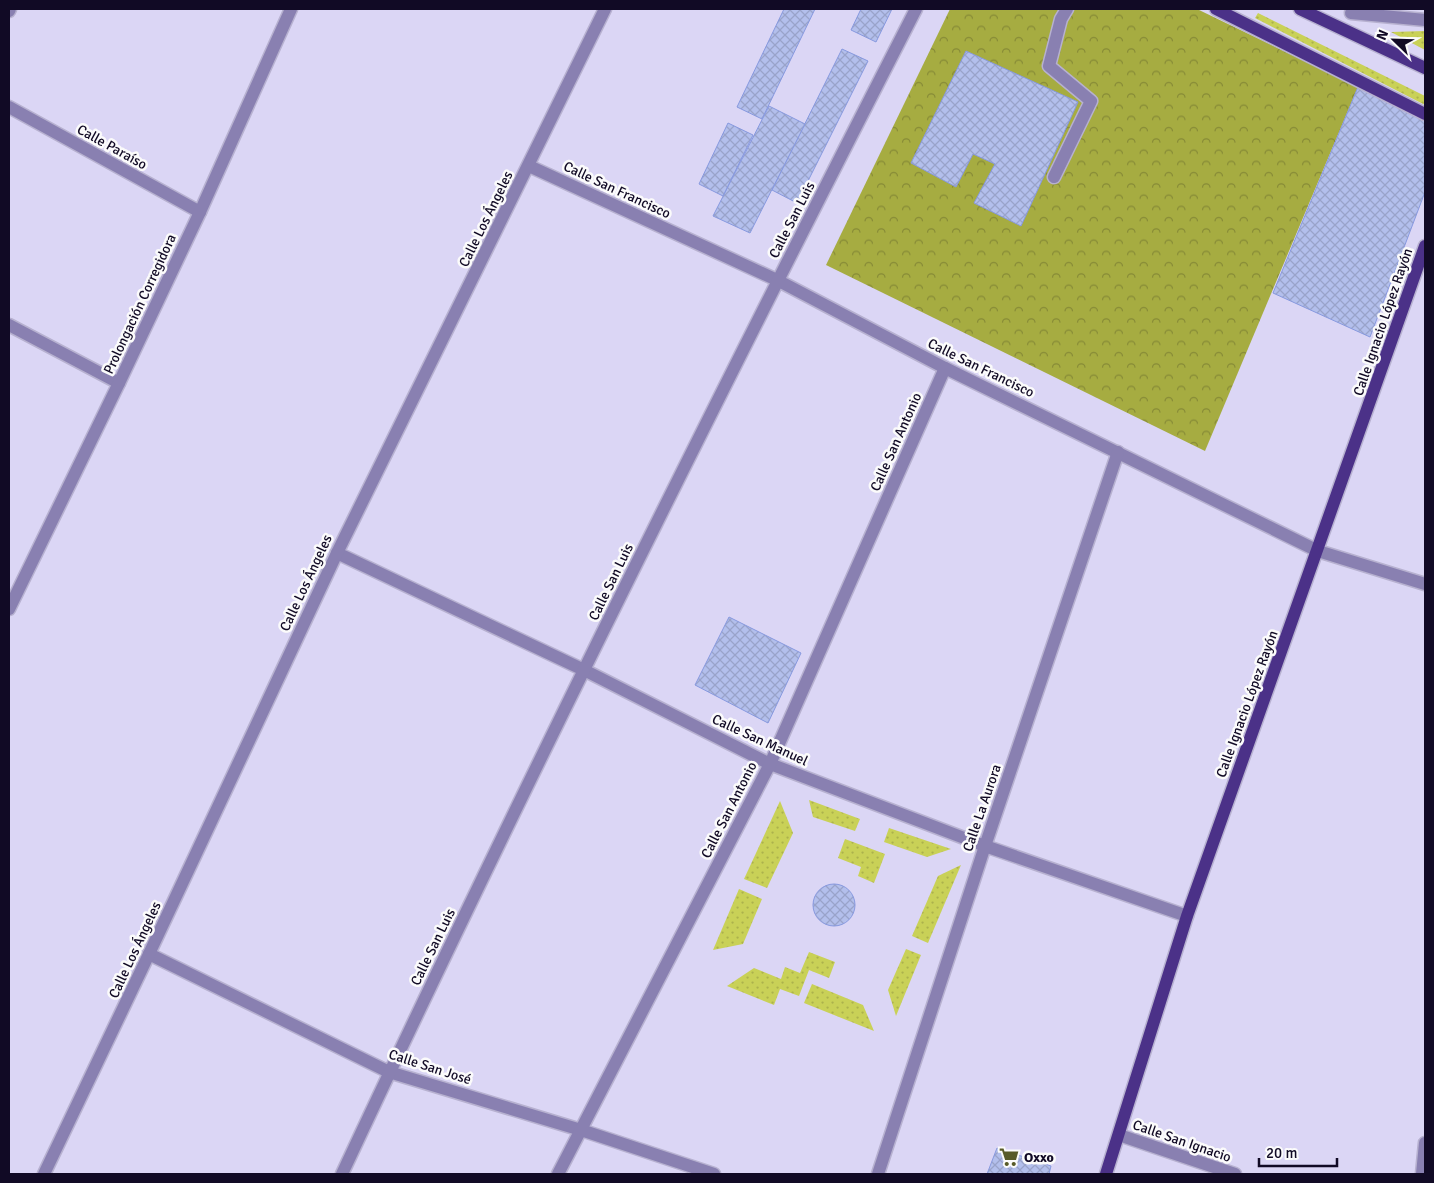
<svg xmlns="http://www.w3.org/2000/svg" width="1434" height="1183" font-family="Signika,sans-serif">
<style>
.grass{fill:url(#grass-dots)}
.forest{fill:url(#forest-crowns)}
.building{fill:url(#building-cross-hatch);stroke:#8799df}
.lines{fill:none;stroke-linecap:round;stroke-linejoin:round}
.minor-casing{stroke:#b7b1d0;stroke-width:15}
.major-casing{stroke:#b7b1d0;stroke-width:15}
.minor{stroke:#8980b1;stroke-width:12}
.major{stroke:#4b3188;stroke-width:12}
.labels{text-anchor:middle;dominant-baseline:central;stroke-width:5;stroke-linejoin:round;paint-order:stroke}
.street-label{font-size:14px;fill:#110a25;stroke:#fbfbfb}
.poi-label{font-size:14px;font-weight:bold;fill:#110a25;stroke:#fbfbfb;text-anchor:start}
</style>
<defs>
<pattern id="grass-dots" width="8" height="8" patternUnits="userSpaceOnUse" patternTransform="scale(1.25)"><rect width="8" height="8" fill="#c9d157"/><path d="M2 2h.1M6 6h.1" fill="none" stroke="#acb24c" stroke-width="1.8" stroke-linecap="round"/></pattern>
<pattern id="forest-crowns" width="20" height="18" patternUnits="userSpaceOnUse" patternTransform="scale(1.25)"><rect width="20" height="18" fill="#a6ac41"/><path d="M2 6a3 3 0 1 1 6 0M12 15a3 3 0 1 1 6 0" fill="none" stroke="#868a36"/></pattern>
<pattern id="building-cross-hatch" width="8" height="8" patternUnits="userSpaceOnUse" patternTransform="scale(1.25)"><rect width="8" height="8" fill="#b3bfec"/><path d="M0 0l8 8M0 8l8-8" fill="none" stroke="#99a3ca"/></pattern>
</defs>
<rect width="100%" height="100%" fill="#dbd6f5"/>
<g class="grass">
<path d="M1258 13 1425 96V105L1255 18Z"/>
<path d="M1425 31V50L1391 32Z"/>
<path d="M809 800 860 819 855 831 813 817Z"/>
<path d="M780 801 793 833 767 888 744 879Z"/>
<path d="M889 828 951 849 927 857 884 842Z"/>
<path d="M845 839 885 854 874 883 858 876 861 867 838 858Z"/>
<path d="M961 865 928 943 912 936 938 876Z"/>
<path d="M739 889 762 899 743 944 713 950Z"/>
<path d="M906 949 921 955 896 1016 888 990Z"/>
<path d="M809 952 835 962 829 978 809 970 799 996 780 989 774 1005 727 986 754 968 781 979 785 967 800 973Z"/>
<path d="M812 984 863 1005 874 1031 804 1003Z"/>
</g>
<path class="forest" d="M950 9H1197L1358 87 1205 451 826 265Z"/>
<g class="building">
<path d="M784 9H815L762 119 737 107Z"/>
<path d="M861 9H892L876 42 851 30Z"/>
<path d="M842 49 868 61 797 203 772 190Z"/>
<path d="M966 51 1078 102 1021 226 974 203 995 164 973 154 956 187 911 163Z"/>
<path d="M1358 87 1425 121V192L1370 337 1273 293Z"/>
<path d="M769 106 805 124 750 233 713 216Z"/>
<path d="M728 123 753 135 723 196 699 184Z"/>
<path d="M729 617 801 653 768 723 695 685Z"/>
<circle cx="834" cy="905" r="21"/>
<path d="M997 1148 1051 1166 1049 1174H987Z"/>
</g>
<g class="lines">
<defs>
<g id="minor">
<path d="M9 11 10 9"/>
<path d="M1351 13 1425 20"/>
<path d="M9 107 200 212"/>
<path d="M529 166 777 280 945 368 1318 551 1425 584"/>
<path d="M1054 177 1091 101 1049 66 1061 19 1067 9"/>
<path d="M9 325 119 383"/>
<path d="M337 553 584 670 770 764 985 846 1187 916"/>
<path d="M9 609 119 383 200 212 291 9"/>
<path d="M149 954 389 1072 581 1130 714 1174"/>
<path d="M1119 1135 1235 1174"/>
<path d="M44 1174 149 954 337 553 605 9"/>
<path d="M342 1174C525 782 719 394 916 9"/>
<path d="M558 1174 770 764 945 368"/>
<path d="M878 1174 985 846 1118 452"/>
<path d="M1422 1174 1425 1143"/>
</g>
<g id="major">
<path d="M1216 9 1425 114"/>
<path d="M1300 9 1425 68"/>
<path d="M1106 1174 1187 916 1425 246"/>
</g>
</defs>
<use href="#minor" class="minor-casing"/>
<use href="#major" class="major-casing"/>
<use href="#minor" class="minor"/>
<use href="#major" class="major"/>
</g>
<defs>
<symbol id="supermarket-bare" viewBox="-9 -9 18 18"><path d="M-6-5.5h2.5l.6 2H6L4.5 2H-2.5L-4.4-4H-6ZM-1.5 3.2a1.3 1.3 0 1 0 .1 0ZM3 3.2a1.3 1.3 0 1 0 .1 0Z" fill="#585b29" stroke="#fbfbfb" stroke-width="2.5" paint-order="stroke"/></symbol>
</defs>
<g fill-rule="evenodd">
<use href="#supermarket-bare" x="995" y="1143" width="28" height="28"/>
</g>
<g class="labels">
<g class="street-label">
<text transform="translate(112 147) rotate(29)">Calle Paraíso</text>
<text transform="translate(617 190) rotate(25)">Calle San Francisco</text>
<text transform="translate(486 219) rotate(-64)">Calle Los Ángeles</text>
<text transform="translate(792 220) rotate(-63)">Calle San Luis</text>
<text transform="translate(140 304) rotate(-65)">Prolongación Corregidora</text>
<text transform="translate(1383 322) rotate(-71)">Calle Ignacio López Rayón</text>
<text transform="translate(981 368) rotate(26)">Calle San Francisco</text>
<text transform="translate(896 442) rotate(-66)">Calle San Antonio</text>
<text transform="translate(611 582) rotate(-64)">Calle San Luis</text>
<text transform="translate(306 583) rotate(-65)">Calle Los Ángeles</text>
<text transform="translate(1247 704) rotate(-70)">Calle Ignacio López Rayón</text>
<text transform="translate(760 740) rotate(25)">Calle San Manuel</text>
<text transform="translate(982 808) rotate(-71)">Calle La Aurora</text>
<text transform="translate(729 810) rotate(-63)">Calle San Antonio</text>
<text transform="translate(433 947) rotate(-64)">Calle San Luis</text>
<text transform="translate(135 950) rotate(-65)">Calle Los Ángeles</text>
<text transform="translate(430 1067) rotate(18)">Calle San José</text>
<text transform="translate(1182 1141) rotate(19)">Calle San Ignacio</text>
</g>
<g class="poi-label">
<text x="1024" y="1157">Oxxo</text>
</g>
</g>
<rect width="1434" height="1183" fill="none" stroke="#110a25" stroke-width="20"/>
<g transform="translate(1394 40) rotate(293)" stroke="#fbfbfb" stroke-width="4" paint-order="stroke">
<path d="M0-4L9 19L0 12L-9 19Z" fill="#110a25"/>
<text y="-8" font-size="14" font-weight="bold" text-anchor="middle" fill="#110a25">N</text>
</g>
<path d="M1259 1158v8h78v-8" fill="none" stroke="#110a25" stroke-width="2.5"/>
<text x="1266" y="1158" font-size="15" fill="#110a25" stroke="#fbfbfb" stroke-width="4" paint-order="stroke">20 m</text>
</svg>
